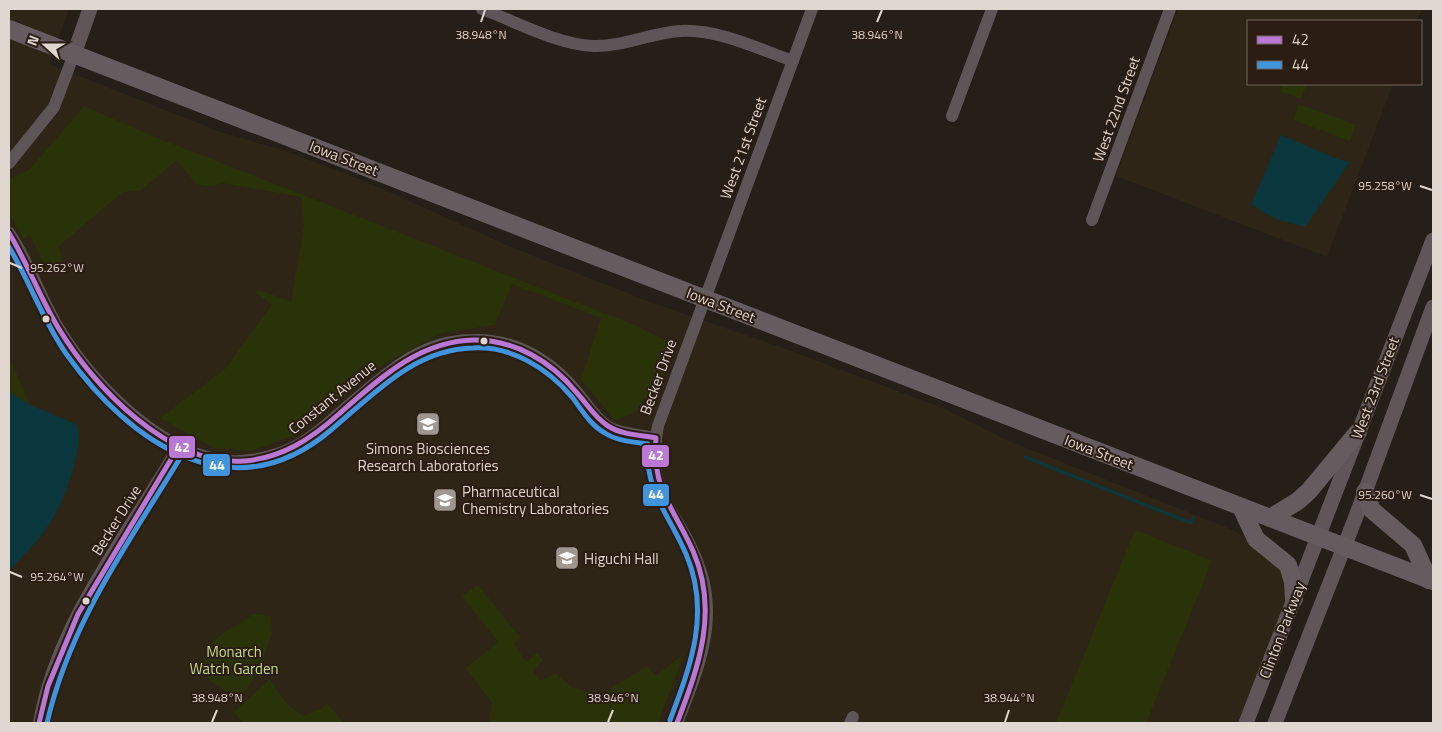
<svg xmlns="http://www.w3.org/2000/svg" width="1442" height="732" font-family="'Titillium Web',sans-serif">
<style>
.education{fill:#2e2516}
.green{fill:#2a3209}
.water{fill:#0a363e}
.lines{fill:none;stroke-linecap:round;stroke-linejoin:round}
.stream{stroke:#0a363e;stroke-width:3}
.minor{stroke:#5d5558;stroke-width:12}
.major{stroke:#605558;stroke-width:15}
.highway{stroke:#665c5f;stroke-width:18}
.bus-1-casing{stroke:#2b1d13;stroke-width:9}
.bus-2-casing{stroke:#2b1d13;stroke-width:9}
.bus-1{stroke:#ba77d6;stroke-width:5}
.bus-2{stroke:#4094de;stroke-width:5}
.ticks{fill:none;stroke:#dfd6cf;stroke-width:2}
.bus-dot{fill:#dfd6cf;stroke:#2b1d13;stroke-width:2}
.labels{text-anchor:middle;dominant-baseline:central;stroke-width:4;stroke-linejoin:round;paint-order:stroke}
.street-label{font-size:15px;fill:#dfd6cf;stroke:#2b1d13}
.poi-label{font-size:15px;fill:#dfd6cf;stroke:#2b1d13;text-anchor:start}
.park-label{font-size:15px;fill:#c4dc83;stroke:#2b1d13}
.ticks-label{font-size:12px;text-anchor:middle;fill:#dfd6cf;stroke:#2b1d13;stroke-width:4;stroke-linejoin:round;paint-order:stroke}
.line-badge{stroke:#2b1d13;stroke-width:2}
.badge-label{font-size:14px;text-anchor:middle;font-weight:bold;fill:#fff}
</style>
<rect width="100%" height="100%" fill="#251e19"/>
<g class="education">
<path d="M9 9H69L49 64 221 132 286 151 372 184 511 247 653 303 792 351 945 409 1009 441 1226 527 1253 541 1283 567 1286 600 1238 723H9Z"/>
<path d="M1178 9H1422L1417 21H1248V84H1393L1327 257 1116 176Z"/>
</g>
<g class="green">
<path d="M1283 84H1307L1301 99 1280 91Z"/>
<path d="M1299 104 1356 125 1350 141 1294 120Z"/>
<path d="M84 106 155 137 637 326 675 345 665 372 633 414 615 420 581 380 601 318 512 284 495 325 442 333 387 362 296 435 251 451 214 448 160 418 224 370 272 305 254 291 266 292 291 302 304 225 301 197 223 183 212 186 196 184 177 160 140 191 123 192 59 246 63 267 48 273 30 235 23 239 9 212V181L11 178 29 170Z"/>
<path d="M9 356 30 405 9 392Z"/>
<path d="M1135 530 1212 561 1146 723H1056Z"/>
<path d="M478 585 520 637 514 644 526 662 537 653 543 660 533 670 540 681 555 673 573 688 601 695 647 666 656 676 684 654 658 723H489L492 703 466 668 498 642 462 596Z"/>
<path d="M253 614 270 616 272 634 260 667 245 692 236 698 211 681 201 670C207 633 227 634 253 614Z"/>
<path d="M270 679 285 702 303 716 321 709 327 703 344 723H243L234 712Z"/>
</g>
<g class="water">
<path d="M1281 135 1335 158 1350 162 1305 227 1276 219 1251 205Z"/>
<path d="M9 392 30 405 76 424C81 436 78 449 75 461 63 511 45 535 9 570Z"/>
</g>
<g class="lines">
<path class="stream" d="M1025 457 1191 523 1193 518"/>
<g class="minor">
<path d="M482 9C517 22 556 44 593 46 623 47 650 33 680 31 719 29 756 48 793 61"/>
<path d="M952 116 992 9"/>
<path d="M9 163 54 107 74 54"/>
<path d="M1092 220 1170 9"/>
<path d="M9 233C29 262 40 298 59 329 91 383 164 458 231 461 247 462 266 458 280 453 307 444 327 424 348 406 386 374 420 340 473 340 516 339 550 360 577 392 586 403 595 418 607 426 620 434 641 435 656 438"/>
<path d="M39 723C56 622 129 533 179 446"/>
<path d="M677 723C696 674 718 625 701 572 681 510 644 500 658 426L812 9"/>
<path d="M850 723 853 717"/>
</g>
<g class="major">
<path d="M74 54 90 9"/>
<path d="M1246 723 1433 240"/>
<path d="M1275 723 1355 519 1433 307"/>
</g>
<g class="highway">
<path d="M9 29 1433 581"/>
<path d="M1365 492 1372 510 1413 545 1429 580"/>
<path d="M1241 507 1256 539 1288 565 1293 582 1294 599"/>
<path d="M1270 518 1298 501 1309 491 1358 432"/>
</g>
<defs>
<g id="bus-1">
<path d="M9 233C28 264 40 298 59 329 94 387 169 466 244 461 282 458 311 439 339 414 378 380 418 341 474 340 515 340 551 361 577 393 587 404 595 418 608 426 622 435 640 435 656 438 652 491 673 506 693 551 719 610 699 666 677 723"/>
<path d="M39 723 48 686 78 614 179 446"/>
</g>
<g id="bus-2">
<path d="M9 247C30 282 43 321 67 355 130 443 232 514 331 430 373 395 414 349 473 348 512 346 547 368 572 397 582 410 590 425 605 433 617 441 633 442 648 444 644 491 669 514 686 554 711 612 691 665 670 720"/>
<path d="M47 723C71 619 131 540 185 450"/>
</g>
</defs>
<use href="#bus-1" class="bus-1-casing"/>
<use href="#bus-2" class="bus-2-casing"/>
<use href="#bus-1" class="bus-1"/>
<use href="#bus-2" class="bus-2"/>
</g>
<path class="ticks" d="M481 22 485 10M877 22 882 10M1420 186 1432 190M10 263 22 268M1420 495 1432 499M10 572 22 577M212 722 217 710M608 722 613 710M1005 722 1009 710"/>
<defs>
<symbol id="university-square" viewBox="-11 -11 22 22"><rect x="-9" y="-9" width="18" height="18" rx="4" fill="#9e968f" stroke="#2b1d13"/><path d="M0-5L7-2L0 1L-7-2ZM-4 1L0 2.5L4 1V4Q0 6-4 4Z" fill="#fff"/></symbol>
</defs>
<g fill-rule="evenodd">
<use href="#university-square" x="414" y="410" width="28" height="28"/>
<use href="#university-square" x="431" y="486" width="28" height="28"/>
<use href="#university-square" x="553" y="544" width="28" height="28"/>
</g>
<g class="bus-dot">
<circle cx="46" cy="319" r="4.5"/>
<circle cx="484" cy="341" r="4.5"/>
<circle cx="86" cy="601" r="4.5"/>
</g>
<g class="labels">
<g class="street-label">
<text transform="translate(1116 109) rotate(-70)">West 22nd Street</text>
<text transform="translate(743 148) rotate(-70)">West 21st Street</text>
<text transform="translate(344 158) rotate(21)">Iowa Street</text>
<text transform="translate(721 305) rotate(21)">Iowa Street</text>
<text transform="translate(658 377) rotate(-70)">Becker Drive</text>
<text transform="translate(1375 388) rotate(-69)">West 23rd Street</text>
<text transform="translate(332 397) rotate(-39)">Constant Avenue</text>
<text transform="translate(1099 452) rotate(21)">Iowa Street</text>
<text transform="translate(116 520) rotate(-58)">Becker Drive</text>
<text transform="translate(1282 630) rotate(-69)">Clinton Parkway</text>
</g>
<g class="poi-label">
<text x="428" y="448" text-anchor="middle">Simons Biosciences<tspan x="428" dy="17">Research Laboratories</tspan></text>
<text x="462" y="491">Pharmaceutical<tspan x="462" dy="17">Chemistry Laboratories</tspan></text>
<text x="584" y="558">Higuchi Hall</text>
</g>
<g class="park-label">
<text x="234" y="651">Monarch<tspan x="234" dy="17">Watch Garden</tspan></text>
</g>
</g>
<g class="ticks-label">
<text x="481" y="39">38.948°N</text>
<text x="877" y="39">38.946°N</text>
<text x="1385" y="190">95.258°W</text>
<text x="57" y="272">95.262°W</text>
<text x="1385" y="499">95.260°W</text>
<text x="57" y="581">95.264°W</text>
<text x="217" y="702">38.948°N</text>
<text x="613" y="702">38.946°N</text>
<text x="1009" y="702">38.944°N</text>
</g>
<g class="line-badge">
<rect x="168" y="435" width="28" height="24" rx="5" fill="#ba77d6"/>
<rect x="641" y="444" width="29" height="24" rx="5" fill="#ba77d6"/>
<rect x="202" y="453" width="29" height="24" rx="5" fill="#4094de"/>
<rect x="642" y="483" width="28" height="24" rx="5" fill="#4094de"/>
</g>
<g class="badge-label">
<text x="182" y="452">42</text>
<text x="656" y="460">42</text>
<text x="217" y="470">44</text>
<text x="656" y="499">44</text>
</g>
<rect width="1442" height="732" fill="none" stroke="#dfd6cf" stroke-width="20"/>
<rect x="1247" y="20" width="175" height="65" fill="#2b1d13" stroke="#73675e"/>
<rect x="1257" y="36" width="25" height="8" fill="#ba77d6" stroke="#73675e"/>
<text x="1292" y="45" font-size="15" fill="#dfd6cf">42</text>
<rect x="1257" y="61" width="25" height="8" fill="#4094de" stroke="#73675e"/>
<text x="1292" y="70" font-size="15" fill="#dfd6cf">44</text>
<g transform="translate(45 45) rotate(291)" stroke="#2b1d13" stroke-width="4" paint-order="stroke">
<path d="M0-4L9 19L0 12L-9 19Z" fill="#dfd6cf"/>
<text y="-8" font-size="14" font-weight="bold" text-anchor="middle" fill="#dfd6cf">N</text>
</g>
</svg>
